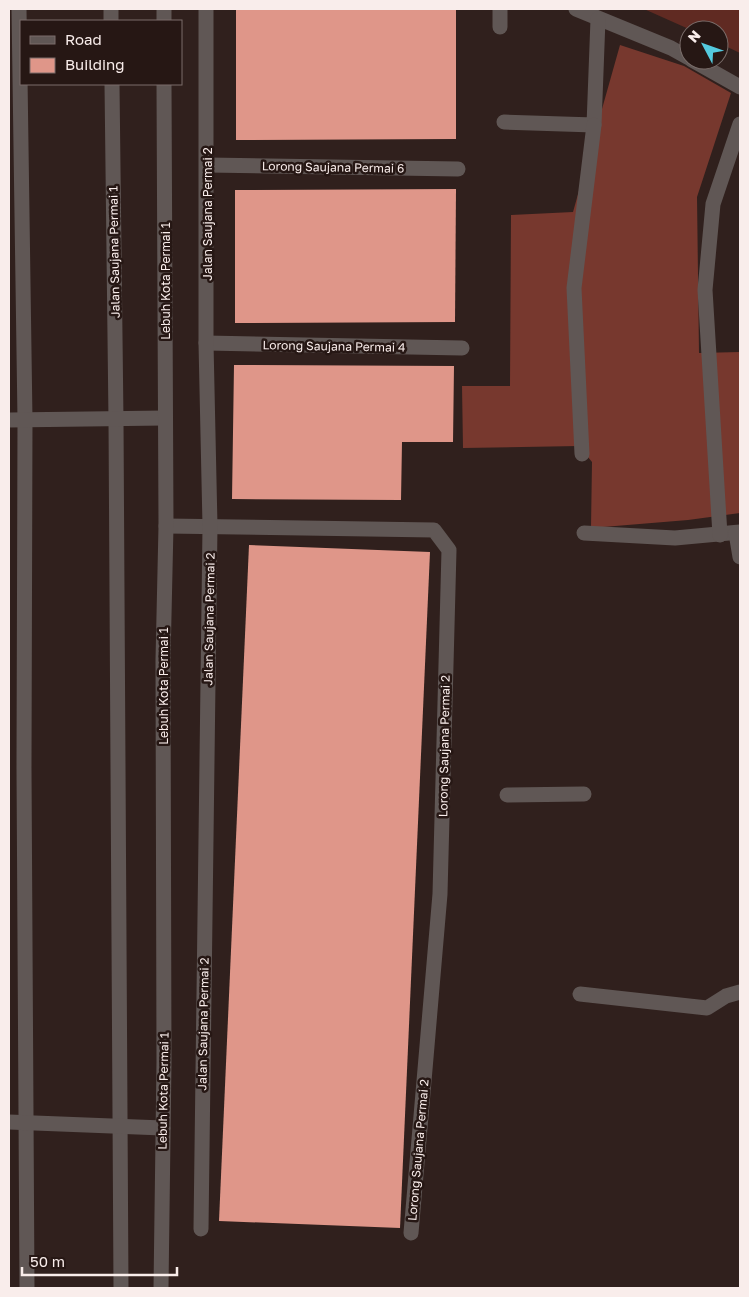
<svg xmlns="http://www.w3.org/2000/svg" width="749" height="1297" font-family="'Golos Text',sans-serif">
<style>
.green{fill:#602a22}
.forest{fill:#77382e}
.building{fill:#df9689}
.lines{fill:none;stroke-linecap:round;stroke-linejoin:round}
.minor{stroke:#605755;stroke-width:15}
.labels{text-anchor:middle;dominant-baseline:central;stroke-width:5;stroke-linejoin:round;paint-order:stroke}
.street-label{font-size:12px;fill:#f9edeb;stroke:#261714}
</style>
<rect width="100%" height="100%" fill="#30201d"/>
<path class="green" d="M644 9H740V53L719 43V30H691Z"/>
<path class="forest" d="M620 45 684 66 731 93 697 197 699 353 740 352V513L688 520 591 528 592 462 579 446 463 448 462 386H510L511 215 573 212Z"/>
<g class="building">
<path d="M236 9H456V139L236 140Z"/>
<path d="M456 189 455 322 235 323V190Z"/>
<path d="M234 365 454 366 453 442H402L401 500 232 499Z"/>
<path d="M249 545 430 552 400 1228 219 1221Z"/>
</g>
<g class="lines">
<g class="minor">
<path d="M19 9 25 420 24 768 27 1288"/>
<path d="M111 9V21"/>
<path d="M164 9V21"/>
<path d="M576 9 671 48 689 58"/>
<path d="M500 27V9"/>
<path d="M692 60 740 87"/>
<path d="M112 84 116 420 121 1288"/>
<path d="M504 122 594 125 598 19"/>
<path d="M207 165 458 169"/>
<path d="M206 343 462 348"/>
<path d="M9 420 165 418"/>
<path d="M582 454 574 288 594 125"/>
<path d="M166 526 434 530 449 550 440 894 411 1233"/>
<path d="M584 533 675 538 740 532"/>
<path d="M736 533 740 557"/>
<path d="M720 535 705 290 713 204 740 124"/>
<path d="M507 795 584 794"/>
<path d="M580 994 707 1008 726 996 740 992"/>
<path d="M9 1122 163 1128"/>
<path d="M201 1229 210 526 206 343V9"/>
<path d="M161 1288 164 1062 163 660 166 526 164 84"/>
</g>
</g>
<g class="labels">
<g class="street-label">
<text transform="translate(333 167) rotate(1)">Lorong Saujana Permai 6</text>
<text transform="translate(207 214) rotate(-90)">Jalan Saujana Permai 2</text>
<text transform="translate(114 252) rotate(-91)">Jalan Saujana Permai 1</text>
<text transform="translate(165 281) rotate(-90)">Lebuh Kota Permai 1</text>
<text transform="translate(334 346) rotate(1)">Lorong Saujana Permai 4</text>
<text transform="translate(209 619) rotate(-89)">Jalan Saujana Permai 2</text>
<text transform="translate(163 686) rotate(-90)">Lebuh Kota Permai 1</text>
<text transform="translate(444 746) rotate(-89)">Lorong Saujana Permai 2</text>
<text transform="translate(203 1024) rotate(-89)">Jalan Saujana Permai 2</text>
<text transform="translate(163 1091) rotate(-89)">Lebuh Kota Permai 1</text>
<text transform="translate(418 1150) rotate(-85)">Lorong Saujana Permai 2</text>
</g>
</g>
<rect width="749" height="1297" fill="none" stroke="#f9edeb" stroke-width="20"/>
<rect x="20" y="20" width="162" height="65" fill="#261714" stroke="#7a6d6a"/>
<rect x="30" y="36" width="25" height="8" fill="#605755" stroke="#7a6d6a"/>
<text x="65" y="45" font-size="15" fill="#f9edeb">Road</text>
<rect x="30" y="58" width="25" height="15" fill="#df9689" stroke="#7a6d6a"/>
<text x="65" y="70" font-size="15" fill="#f9edeb">Building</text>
<g transform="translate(704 45) rotate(311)"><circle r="24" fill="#261714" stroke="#7a6d6a"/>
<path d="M0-4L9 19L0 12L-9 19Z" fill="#54cade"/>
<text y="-8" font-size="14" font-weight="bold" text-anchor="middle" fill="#f9edeb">N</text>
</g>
<path d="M22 1267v8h155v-8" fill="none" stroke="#f9edeb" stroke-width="2.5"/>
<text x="30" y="1267" font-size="15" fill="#f9edeb" stroke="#261714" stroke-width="4" paint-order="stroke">50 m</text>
</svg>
